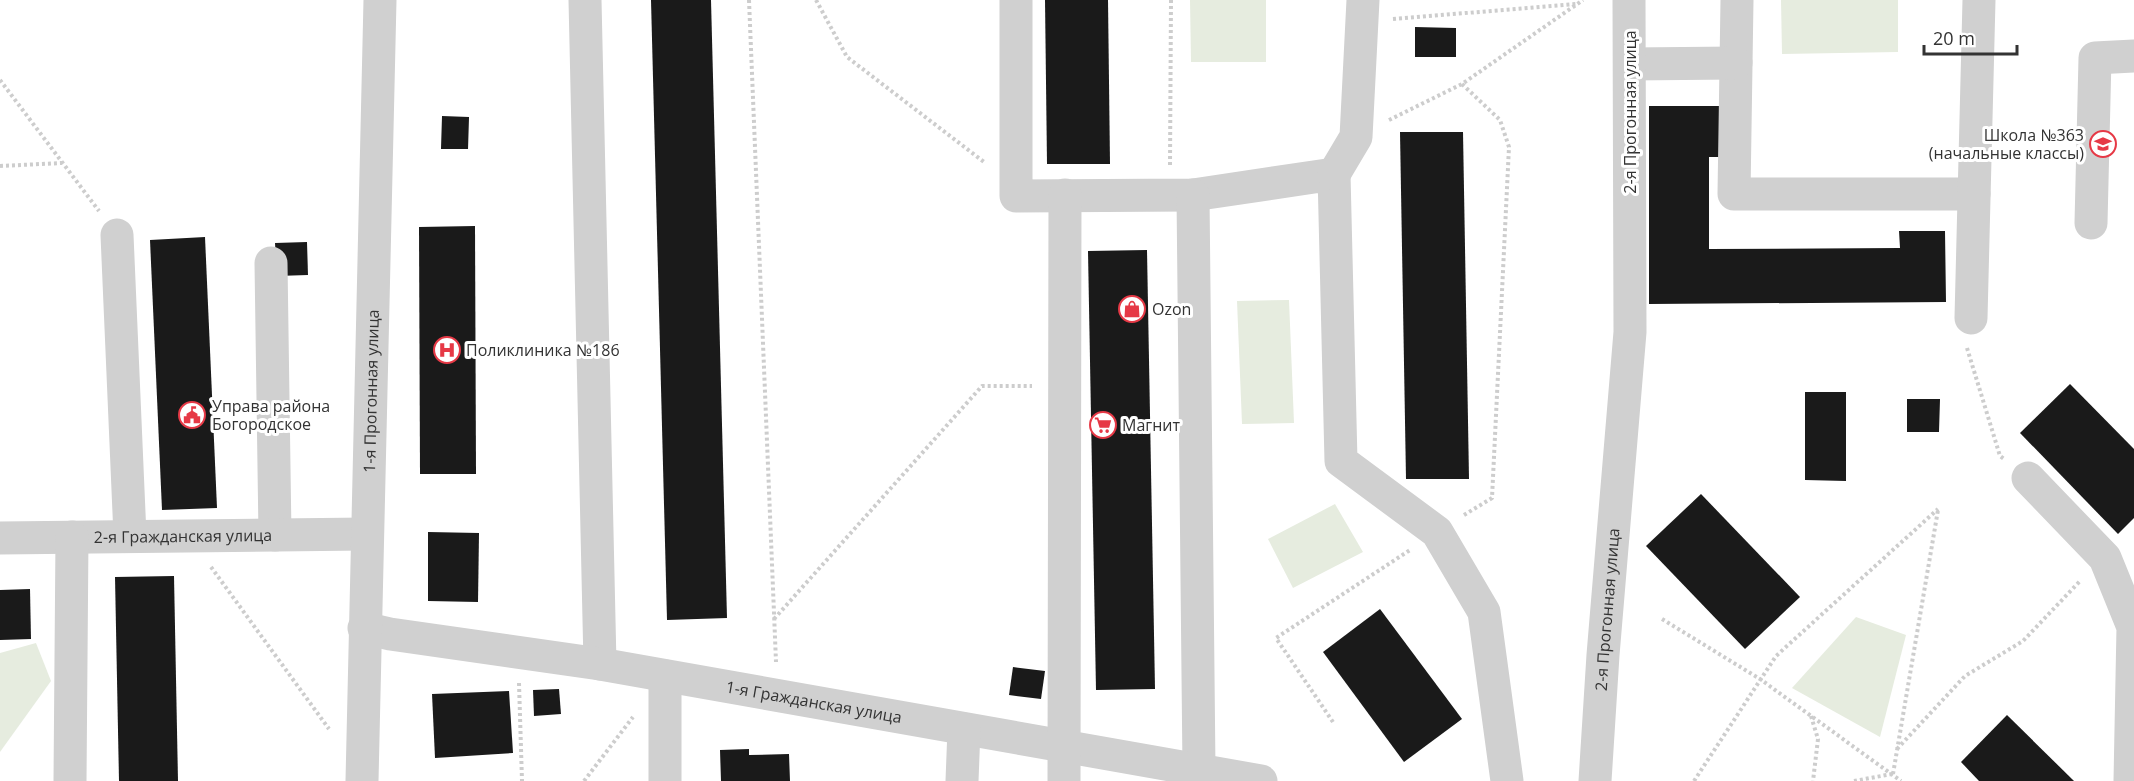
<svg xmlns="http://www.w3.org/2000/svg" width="2134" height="781" font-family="'Open Sans',sans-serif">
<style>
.green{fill:#e6ecdf}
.building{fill:#1a1a1a}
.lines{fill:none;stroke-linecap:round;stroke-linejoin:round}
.path{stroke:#cdcdcd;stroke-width:4;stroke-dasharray:3 3;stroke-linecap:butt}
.minor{stroke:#d0d0d0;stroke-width:33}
.labels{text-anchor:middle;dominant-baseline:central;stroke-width:6;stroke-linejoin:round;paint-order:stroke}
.street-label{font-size:16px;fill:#333;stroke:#fff}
.poi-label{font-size:16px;fill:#333;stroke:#fff;text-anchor:start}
</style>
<rect width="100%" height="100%" fill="#fff"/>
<g class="green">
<path d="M1190 0H1266V62H1191Z"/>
<path d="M1781 0H1898V52L1782 54Z"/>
<path d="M1289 300 1294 423 1242 424 1237 301Z"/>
<path d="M1335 504 1363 552 1293 588 1268 539Z"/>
<path d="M1856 617 1906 635 1880 737 1792 688Z"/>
<path d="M36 643 51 681 0 752V653Z"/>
</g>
<g class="building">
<path d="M651 0H711L727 618 667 620Z"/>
<path d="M1045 0H1108L1110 164H1047Z"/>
<path d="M1415 27 1456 28V57H1415Z"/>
<path d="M1649 106H1723V157H1709V249L1900 248 1899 231H1945L1946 302 1649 304Z"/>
<path d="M442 116 469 117 468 149H441Z"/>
<path d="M1400 132H1463L1469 479H1406Z"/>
<path d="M475 226 476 474H420L419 227Z"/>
<path d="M205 237 217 508 162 510 150 240Z"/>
<path d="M307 242 308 275 277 276 275 243Z"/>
<path d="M1147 250 1155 689 1096 690 1088 251Z"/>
<path d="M2070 384 2134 449V518L2118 534 2020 433Z"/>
<path d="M1805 392H1846V481L1805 480Z"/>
<path d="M1907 399H1940L1939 432H1907Z"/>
<path d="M1701 494 1800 597 1745 649 1646 546Z"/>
<path d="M428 532 479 533 478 602 428 601Z"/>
<path d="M174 576 178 781H119L115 577Z"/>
<path d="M30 589 31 639 0 640V590Z"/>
<path d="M1380 609 1462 719 1404 762 1323 652Z"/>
<path d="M1013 667 1045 671 1041 699 1009 695Z"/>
<path d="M559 689 561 714 534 716 533 690Z"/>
<path d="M509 691 513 753 435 758 432 694Z"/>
<path d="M2007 715 2074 781H1979L1961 762Z"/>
<path d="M749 749V755L789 754 790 781H721L720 750Z"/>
</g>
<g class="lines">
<g class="path">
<path d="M749 0 776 662"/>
<path d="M816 0 847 57 984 162"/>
<path d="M1393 19 1576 4"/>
<path d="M0 80 99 211"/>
<path d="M1462 84 1500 120 1509 147 1492 498 1464 515"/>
<path d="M1389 120 1462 84 1583 0"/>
<path d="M1170 165 1171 0"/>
<path d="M0 166 62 163"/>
<path d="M1967 348 2000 456 2004 459"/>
<path d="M211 567 329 729"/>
<path d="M774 619 982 386H1032"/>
<path d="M1662 619 1760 679 1901 781"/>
<path d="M519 683 522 781"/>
<path d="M1811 716 1818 739 1813 781"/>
<path d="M1333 722 1276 638 1410 550"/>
<path d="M1897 749 1965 676 2023 641 2081 580"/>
<path d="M1893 774 1938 510"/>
<path d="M584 781 633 717"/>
<path d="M1694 781 1776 656 1938 509"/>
<path d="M1854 781 1892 774"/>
</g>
<g class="minor">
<path d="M585 0 600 664"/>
<path d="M1016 0V196L1193 195 1334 174 1341 461 1437 532 1484 612 1507 781"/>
<path d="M1737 0 1734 194H1974"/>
<path d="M1630 64 1736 63"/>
<path d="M1334 174 1356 137 1363 0"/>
<path d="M1193 195 1199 770"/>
<path d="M2091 223 2095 58 2134 56"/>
<path d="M117 235 130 536"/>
<path d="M271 263 275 535"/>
<path d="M1971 318 1979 0"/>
<path d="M2028 478 2105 558 2133 627 2130 781"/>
<path id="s1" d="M0 538 366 534"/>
<path id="s2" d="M364 628 390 634 600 664 1261 781"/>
<path d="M665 676V781"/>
<path d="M70 781 72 537"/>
<path id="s3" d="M362 781 380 0"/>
<path d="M962 781 964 729"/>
<path d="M1064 781 1065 195"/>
<path id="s4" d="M1595 781 1603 655 1630 332 1629 0"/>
</g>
</g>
<defs>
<symbol id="school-ring" viewBox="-11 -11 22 22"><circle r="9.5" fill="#fff" stroke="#e63946" stroke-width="1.5"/><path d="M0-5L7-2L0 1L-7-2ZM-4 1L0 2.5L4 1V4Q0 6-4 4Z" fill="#e63946"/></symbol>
<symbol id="shop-ring" viewBox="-11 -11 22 22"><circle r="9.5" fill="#fff" stroke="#e63946" stroke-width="1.5"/><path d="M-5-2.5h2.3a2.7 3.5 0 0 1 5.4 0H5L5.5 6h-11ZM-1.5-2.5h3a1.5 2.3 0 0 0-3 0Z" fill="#e63946"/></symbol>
<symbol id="hospital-ring" viewBox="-11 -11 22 22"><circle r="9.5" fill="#fff" stroke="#e63946" stroke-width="1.5"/><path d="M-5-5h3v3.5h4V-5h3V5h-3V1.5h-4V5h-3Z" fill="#e63946"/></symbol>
<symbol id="civic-ring" viewBox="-11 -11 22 22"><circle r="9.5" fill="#fff" stroke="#e63946" stroke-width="1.5"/><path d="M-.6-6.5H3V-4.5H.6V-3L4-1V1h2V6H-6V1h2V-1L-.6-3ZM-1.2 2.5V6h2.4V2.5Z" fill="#e63946"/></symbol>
<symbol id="supermarket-ring" viewBox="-11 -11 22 22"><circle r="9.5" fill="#fff" stroke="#e63946" stroke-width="1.5"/><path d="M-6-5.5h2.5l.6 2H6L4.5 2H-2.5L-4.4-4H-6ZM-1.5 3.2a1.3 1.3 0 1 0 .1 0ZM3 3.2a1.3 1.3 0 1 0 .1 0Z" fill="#e63946"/></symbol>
</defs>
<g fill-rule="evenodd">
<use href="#school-ring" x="2088" y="129" width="30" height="30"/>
<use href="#shop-ring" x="1117" y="294" width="30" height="30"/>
<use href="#hospital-ring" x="432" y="335" width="30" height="30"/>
<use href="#civic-ring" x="177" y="400" width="30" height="30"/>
<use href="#supermarket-ring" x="1088" y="410" width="30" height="30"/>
</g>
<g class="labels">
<g class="street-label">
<text transform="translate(1630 112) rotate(-90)">2-я Прогонная улица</text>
<text stroke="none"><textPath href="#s3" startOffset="390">1-я Прогонная улица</textPath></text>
<text stroke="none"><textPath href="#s1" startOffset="183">2-я Гражданская улица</textPath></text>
<text stroke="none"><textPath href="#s4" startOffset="172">2-я Прогонная улица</textPath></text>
<text stroke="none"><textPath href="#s2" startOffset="456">1-я Гражданская улица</textPath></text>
</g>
<g class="poi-label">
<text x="2084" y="135" text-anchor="end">Школа №363<tspan x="2084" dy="18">(начальные классы)</tspan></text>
<text x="1152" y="309">Ozon</text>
<text x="466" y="350">Поликлиника №186</text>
<text x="212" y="406">Управа района<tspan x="212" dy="18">Богородское</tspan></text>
<text x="1122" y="425">Магнит</text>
</g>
</g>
<path d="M1924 45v9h93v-9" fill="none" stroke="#333333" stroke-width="3"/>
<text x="1933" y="45" font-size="18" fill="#333333" stroke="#ffffff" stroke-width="4.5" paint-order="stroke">20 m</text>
</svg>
